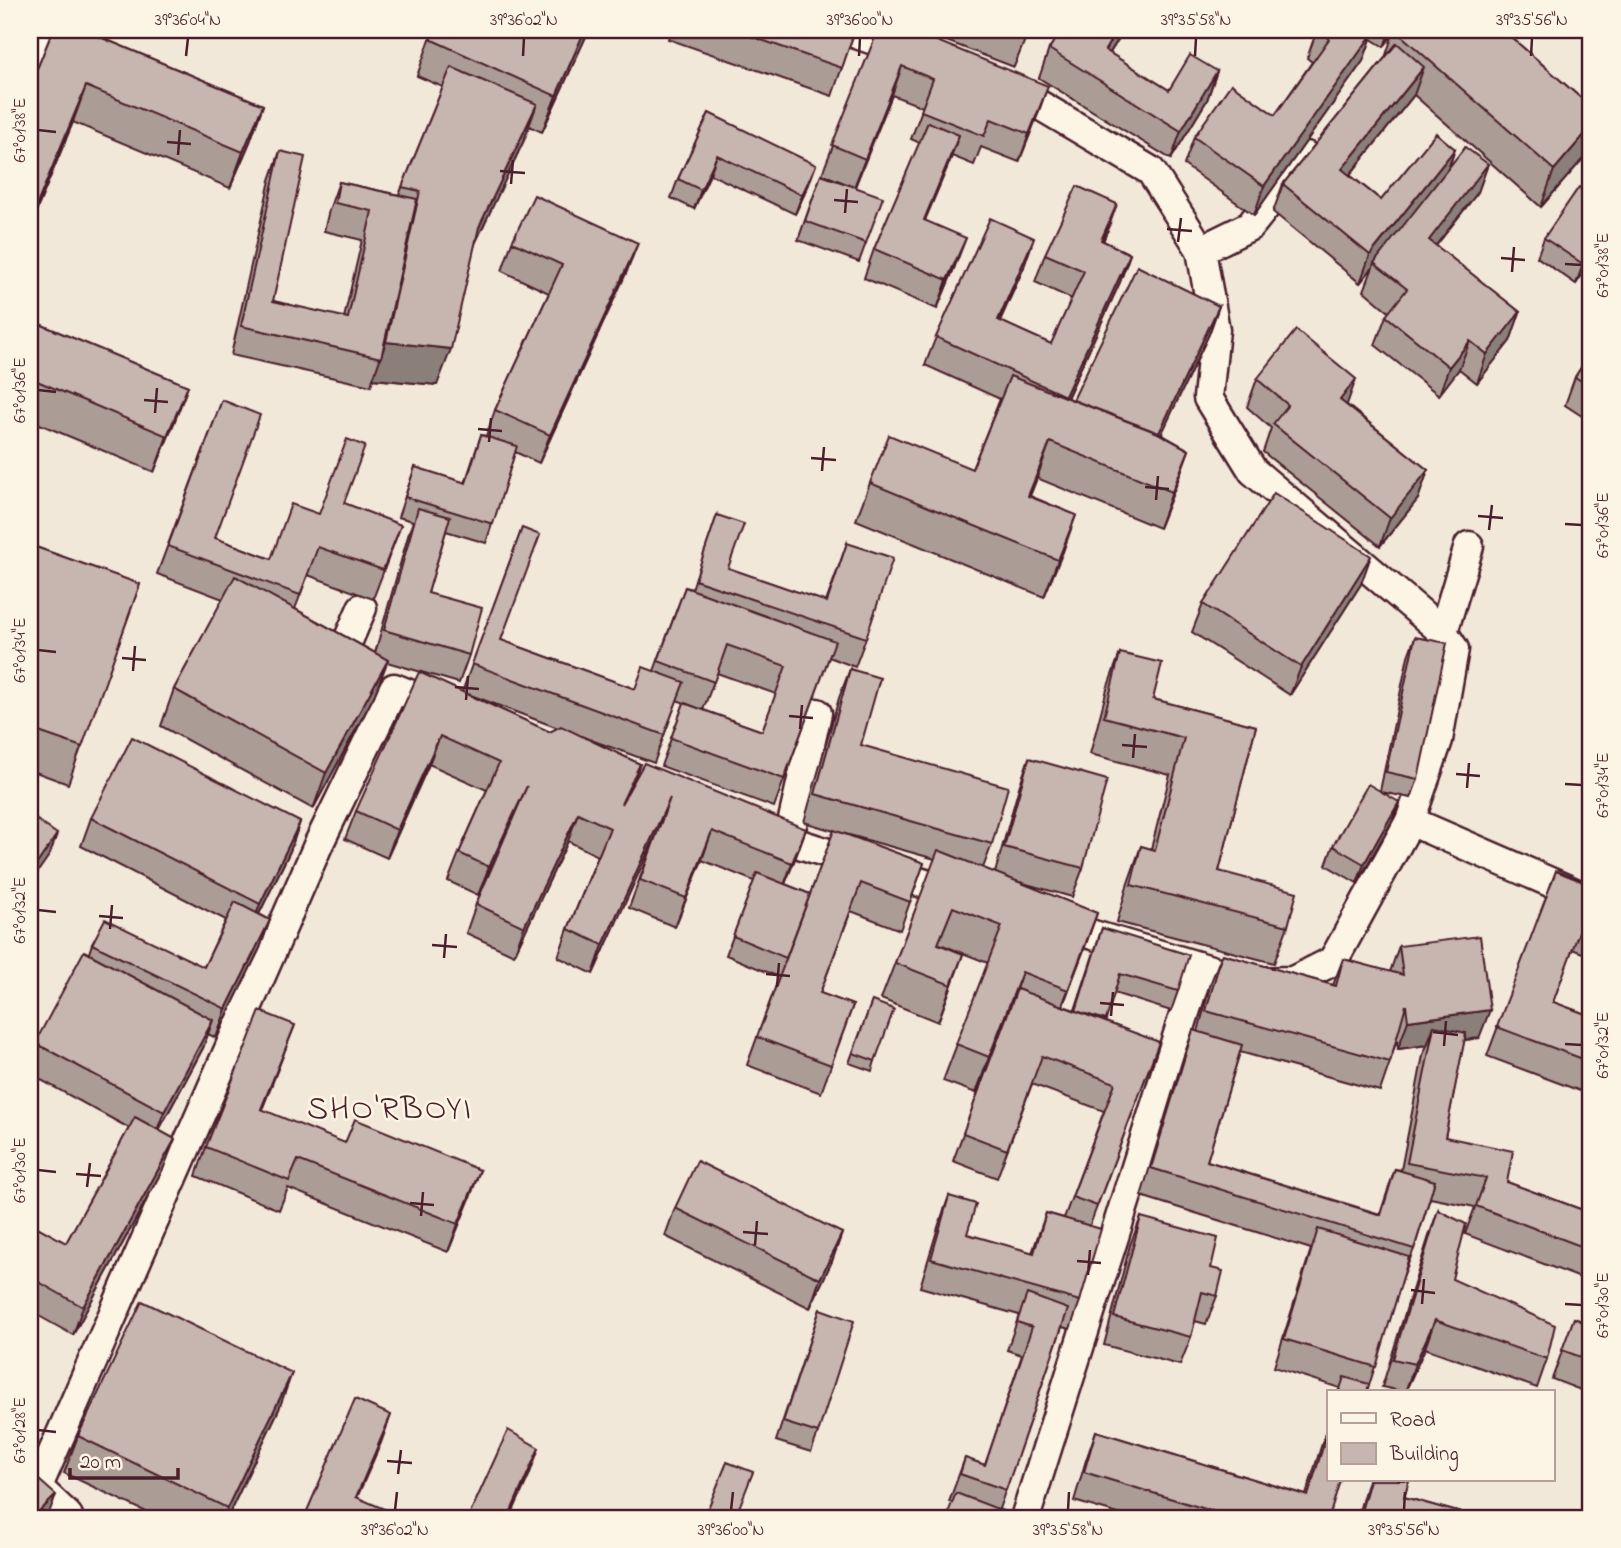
<svg xmlns="http://www.w3.org/2000/svg" width="1621" height="1548" font-family="'Indie Flower',sans-serif">
<style>
.lines{fill:none;stroke-linecap:round;stroke-linejoin:round}
.minor-casing{stroke:#4a1f2b;stroke-width:33}
.tertiary-casing{stroke:#4a1f2b;stroke-width:40}
.minor{stroke:#fcf5e5;stroke-width:28}
.tertiary{stroke:#fcf5e5;stroke-width:35}
.wall{fill:#ab9d96;stroke:#4a1f2b;stroke-width:2;fill-rule:evenodd}
.shaded-wall{fill:#8b7f7a;stroke:#4a1f2b;stroke-width:2}
.building{fill:#c7b6af;stroke:#4a1f2b;stroke-width:2}
.ticks{fill:none;stroke:#4a1f2b;stroke-width:2.5}
.labels{text-anchor:middle;dominant-baseline:central;stroke-width:5;stroke-linejoin:round;paint-order:stroke}
.quarter-label{font-size:33px;letter-spacing:2px;fill:#4a1f2b;stroke:#fcf5e5}
.neatline{fill:none;stroke:#4a1f2b;stroke-width:2.5}
.ticks-label{font-size:18px;text-anchor:middle;fill:#4a1f2b}
</style>
<rect width="100%" height="100%" fill="#f1e8da"/>
<filter id="ink" filterUnits="userSpaceOnUse"><feTurbulence type="fractalNoise" baseFrequency=".0143" numOctaves="2"/><feDisplacementMap in="SourceGraphic" scale="14" xChannelSelector="R" yChannelSelector="G"/><feConvolveMatrix kernelMatrix="1 2 1 2 8 2 1 2 1" color-interpolation-filters="sRGB"/></filter>
<g filter="url(#ink)">
<g class="lines">
<defs>
<g id="minor">
<path d="M845 30 908 52"/>
<path d="M30 65 48 30"/>
<path d="M1009 87 1151 171 1201 250 1215 330 1208 398 1253 471 1443 632 1454 649 1438 740 1410 821"/>
<path d="M1201 250 1250 226 1306 156"/>
<path d="M1443 632 1469 546"/>
<path d="M356 671 344 650 362 608"/>
<path d="M765 833 960 895"/>
<path d="M788 842 817 713"/>
<path d="M1053 923 1251 982 1293 981 1333 961 1410 821 1591 900"/>
<path d="M36 1491 319 843 394 688 444 708"/>
<path d="M1025 1518 1199 968"/>
</g>
<path id="tertiary" d="M30 1485 65 1518"/>
</defs>
<use href="#minor" class="minor-casing"/>
<use href="#tertiary" class="tertiary-casing"/>
<use href="#minor" class="minor"/>
<use href="#tertiary" class="tertiary"/>
</g>
<g class="wall">
<path d="M53 30H112L107 40 263 105 250 142 230 188 73 122 30 226V86Z"/>
<path d="M589 30 542 132 529 126 524 140 475 243 437 385 373 379 371 386 231 355 270 180 280 151 273 301 344 318 362 240 324 231 329 210 339 182 399 195 443 87 417 76 430 39Z"/>
<path d="M671 30H855L832 96 668 39Z"/>
<path d="M878 30 1038 114 1019 162 981 147 974 165 952 156 925 220 955 266 937 309 864 278 874 249 920 143 911 139 923 107 892 95 855 187 866 243 859 262 798 240 821 175 852 186 822 174Z"/>
<path d="M918 30H1029L1014 67Z"/>
<path d="M1061 30H1124L1110 53 1169 90 1217 71 1207 100 1171 159 1039 78 1049 49Z"/>
<path d="M1317 30H1503L1591 107V143L1588 153 1541 207 1414 95 1350 175 1381 200 1455 149 1449 168 1488 164 1478 192 1436 246 1520 312 1510 341 1477 383 1459 369 1439 395 1375 345 1386 316 1389 312 1364 291 1373 267 1360 283 1273 212 1283 184 1385 58 1394 31 1384 47 1371 39 1363 61 1254 215 1184 165 1194 137 1275 115 1312 62 1307 58Z"/>
<path d="M709 113 809 184 795 214 710 174 694 209 671 198 678 179Z"/>
<path d="M1591 155V170L1587 167Z"/>
<path d="M1591 195V261L1576 284 1537 257 1544 238Z"/>
<path d="M1107 232 1103 241 1130 254 1120 282 1067 398 1073 400 1219 306 1209 334 1161 434 1189 450 1159 528 1037 478 1030 496 1076 515 1044 597 856 520 870 483 972 469 1000 399 925 365 936 337 1024 267 1000 321 1051 344 1072 299 1035 282 1045 254Z"/>
<path d="M512 242 627 271 539 463 515 452 486 543 446 531 428 593 469 655 459 683 387 662 374 696 313 809 161 726 174 689 223 599 157 574 222 400 215 538 271 559 319 514 344 503 401 525 373 599 308 575 295 609 375 653 408 536 413 521 398 517 415 467 465 483 481 435 486 436 495 410 549 293 502 271Z"/>
<path d="M30 320 188 386 174 423 154 472 30 420Z"/>
<path d="M1591 352V422L1565 405 1575 377Z"/>
<path d="M1257 379 1347 405 1428 470 1418 499 1380 546 1263 452 1271 428 1247 407Z"/>
<path d="M717 515 728 568 826 602 847 543 866 638 855 667 829 657 774 807 661 766 684 703 762 731 776 694 717 673 703 710 677 700 654 763 583 737 640 764 633 782 806 829 785 884 810 894 834 831 804 822 839 698 850 669 861 745 992 844 983 868 995 873 1019 787 1029 758 1083 868 1072 897 1016 881 1097 913 1063 1006 1075 1010 1102 928 1178 991 1171 1011 1114 993 1105 1022 1159 1042 1090 1225 1080 1301 1070 1329 1062 1327 999 1509 949 1502 965 1458 985 1465 1022 1355 1007 1350 1019 1315 920 1287 939 1224 949 1196 967 1234 1032 1253 1046 1213 1064 1218 1104 1111 1032 1084 997 1178 953 1161 1009 1009 976 1093 943 1081 988 963 940 944 963 954 938 1022 881 999 935 859 842 833 924 863 900 930 851 911 820 993 853 1005 821 1093 747 1065 779 977 726 955 754 881 702 860 675 927 629 908 658 829 593 974 558 957 568 929 598 856 568 841 514 955 466 933 476 904 498 855 478 895 448 881 459 853 487 790 429 764 387 858 345 839 356 811 462 692 522 528 501 640 635 689 654 671 685 587 692 589ZM468 694 558 728 550 732Z"/>
<path d="M30 545 140 584 68 784 30 770Z"/>
<path d="M1361 584 1290 695 1192 632 1203 604Z"/>
<path d="M1415 637 1418 779 1411 798 1382 792 1392 821 1357 883 1326 865 1333 846 1380 791 1408 656Z"/>
<path d="M1120 653 1153 699 1256 726 1219 871 1288 926 1274 963 1117 922 1128 883 1141 846 1151 849 1170 775 1090 754 1107 689Z"/>
<path d="M91 818 300 822 290 851 259 914 270 920 260 948 216 1038 208 1034 203 1048 159 1130 164 1167 73 1335 30 1311V1223L66 1243 129 1128 30 1074V1056L35 1043 89 953 92 944 204 967 226 920 81 846Z"/>
<path d="M1556 871 1591 885V956L1572 949 1553 1002 1591 1016V1095L1487 1056Z"/>
<path d="M1399 946 1479 1038 1464 1040 1445 1137 1507 1182 1591 1213V1282L1465 1234 1475 1207 1430 1198 1414 1249 1403 1277 1367 1392H1338L1340 1388 1274 1367 1311 1249 1141 1196 1183 1058 1193 1030 1198 1032 1211 982 1222 954 1333 985 1343 959 1390 972ZM1397 1039 1398 1049 1427 1045 1423 1055 1401 1170 1395 1169 1380 1214 1207 1161 1240 1052 1380 1091 1390 1062Z"/>
<path d="M872 1001 875 1061 872 1071 849 1063Z"/>
<path d="M284 1053 262 1110 470 1198 448 1252 288 1188 279 1210 196 1176 206 1147Z"/>
<path d="M675 1208 842 1233 832 1261 810 1308 665 1236Z"/>
<path d="M1438 1210 1452 1279 1547 1359 1537 1388 1425 1348 1405 1392 1382 1387 1428 1239Z"/>
<path d="M1141 1217 1211 1268 1217 1296 1206 1324 1195 1321 1191 1337 1180 1365 1104 1345 1130 1245Z"/>
<path d="M820 1309 818 1433 811 1452 776 1441Z"/>
<path d="M1574 1318 1591 1325V1394L1552 1379Z"/>
<path d="M279 1409 227 1518H159L64 1473 78 1436Z"/>
<path d="M1329 1421V1518H1132L1074 1501 1086 1460 1096 1431 1306 1495Z"/>
<path d="M1368 1480H1409L1404 1497 1479 1518H1357Z"/>
</g>
<g class="shaded-wall">
<path d="M585 30H589L542 132 556 96Z"/>
<path d="M1117 30H1124L1094 78 1105 50Z"/>
<path d="M1390 30H1395L1384 47Z"/>
<path d="M1373 33 1363 61 1254 215 1264 186Z"/>
<path d="M902 66 892 95 854 187 865 159Z"/>
<path d="M1424 67 1414 95 1332 197 1342 169Z"/>
<path d="M1217 71 1207 100 1171 159 1181 131Z"/>
<path d="M86 86 73 122 30 226V221Z"/>
<path d="M1048 86 1038 114 1019 162 1029 134Z"/>
<path d="M537 104 524 140 466 263 479 227Z"/>
<path d="M263 105 250 142 230 188 243 152Z"/>
<path d="M1591 127V143L1588 153 1541 207 1554 170Z"/>
<path d="M959 135 949 163 913 248 924 220Z"/>
<path d="M1455 149 1445 177 1374 263 1373 267 1360 283 1370 255Z"/>
<path d="M717 155 710 174 694 209 701 190Z"/>
<path d="M1488 164 1478 192 1418 268 1429 240Z"/>
<path d="M816 165 809 184 795 214 802 195Z"/>
<path d="M1117 204 1107 232 1091 268 1101 240Z"/>
<path d="M966 238 955 266 937 309 947 280Z"/>
<path d="M1034 238 1024 267 987 348 998 320Z"/>
<path d="M638 243 627 271 539 463 550 435Z"/>
<path d="M1591 252V261L1576 284 1583 264Z"/>
<path d="M1130 254 1120 282 1055 424 1065 396Z"/>
<path d="M1219 306 1209 334 1145 469 1155 441Z"/>
<path d="M1520 312 1510 341 1477 383 1487 354Z"/>
<path d="M1470 341 1459 369 1439 395 1449 367Z"/>
<path d="M386 342 451 349 437 385 373 379Z"/>
<path d="M1356 379 1346 407 1340 400Z"/>
<path d="M188 386 174 423 154 472 167 436Z"/>
<path d="M1050 442 1037 478 1015 532 1028 496Z"/>
<path d="M1189 450 1176 486 1159 528 1172 492Z"/>
<path d="M1428 470 1418 499 1380 546 1390 518Z"/>
<path d="M1076 515 1063 552 1044 597 1058 560Z"/>
<path d="M1371 556 1361 584 1290 695 1301 667Z"/>
<path d="M388 660 374 696 313 809 326 773Z"/>
<path d="M440 736 429 764 387 858 397 830Z"/>
<path d="M527 786 517 814 478 895 489 867Z"/>
<path d="M670 798 660 826 593 974 603 945Z"/>
<path d="M1399 802 1392 821 1357 883 1364 864Z"/>
<path d="M578 813 568 841 514 955 524 927Z"/>
<path d="M300 822 290 851 250 932 260 904Z"/>
<path d="M806 829 796 857 782 891 792 863Z"/>
<path d="M712 831 702 860 675 927 686 898Z"/>
<path d="M57 834 50 854 30 883V874Z"/>
<path d="M1097 913 1084 950 1054 1027 1068 990Z"/>
<path d="M270 920 260 948 216 1038 226 1009Z"/>
<path d="M963 954 950 990 938 1022 951 985Z"/>
<path d="M1022 972 1009 1009 976 1093 989 1057Z"/>
<path d="M1490 1010 1479 1038 1430 1045 1434 1026 1427 1045 1398 1049 1408 1021Z"/>
<path d="M213 1020 203 1048 153 1141 164 1112Z"/>
<path d="M295 1025 251 1137 261 1109Z"/>
<path d="M175 1139 164 1167 73 1335 83 1307Z"/>
<path d="M480 1170 470 1198 448 1252 458 1224Z"/>
<path d="M842 1233 832 1261 810 1308 820 1279Z"/>
<path d="M1435 1320 1425 1348 1405 1392 1415 1364Z"/>
<path d="M292 1373 279 1409 227 1518H224L227 1508Z"/>
<path d="M391 1415 381 1443 348 1518 356 1497Z"/>
<path d="M539 1448 529 1476 510 1518H508Z"/>
<path d="M56 1495 47 1518H33Z"/>
</g>
<g class="building">
<path d="M53 30H83L263 105 243 152 86 86 30 221V86Z"/>
<path d="M83 30H110L106 39Z"/>
<path d="M435 30H585L556 96 430 39Z"/>
<path d="M733 30H855L842 68Z"/>
<path d="M878 30H910L1048 86 1029 134 991 119 984 136 921 111 933 79 902 66 865 159 832 145Z"/>
<path d="M1001 30H1028L1025 39Z"/>
<path d="M1061 30H1117L1105 50 1169 90 1190 55 1217 71 1181 131 1049 49Z"/>
<path d="M1317 30H1369L1373 33 1264 186 1194 137 1231 84 1275 115 1329 39Z"/>
<path d="M1395 30H1503L1591 107V127L1554 170Z"/>
<path d="M1397 43 1424 67 1342 169 1381 200 1436 133 1455 149 1370 255 1283 184Z"/>
<path d="M451 67 537 104 479 227 451 349 386 342 420 191 402 187Z"/>
<path d="M709 113 816 165 802 195 717 155 701 190 678 179Z"/>
<path d="M928 122 959 135 924 220 966 238 947 280 874 249Z"/>
<path d="M1465 147 1488 164 1429 240 1520 312 1487 354 1470 341 1449 367 1386 316 1407 289 1374 263Z"/>
<path d="M280 151 305 157 273 301 348 318 372 211 335 203 339 182 417 199 381 358 241 326Z"/>
<path d="M821 175 883 197 866 243 805 221Z"/>
<path d="M1077 186 1117 204 1101 240 1130 254 1065 396 936 337 990 218 1034 238 998 320 1051 344 1084 271 1045 254Z"/>
<path d="M1579 187 1591 195V252L1583 264 1544 238Z"/>
<path d="M534 195 638 243 550 435 495 410 562 265 512 242Z"/>
<path d="M1137 266 1219 306 1159 433 1073 400Z"/>
<path d="M30 320 188 386 167 436 30 378Z"/>
<path d="M1296 330 1356 379 1340 400 1428 470 1390 518 1273 424 1288 405 1257 379Z"/>
<path d="M1591 352V387L1575 377Z"/>
<path d="M1010 376 1158 433 1189 450 1172 492 1050 442 1028 496 1076 515 1058 560 870 483 889 435 972 469Z"/>
<path d="M222 400 260 415 215 538 271 559 291 504 319 514 347 439 365 446 344 503 401 525 383 570 318 547 300 595 168 546Z"/>
<path d="M481 435 517 446 493 524 405 497 415 467 466 483Z"/>
<path d="M1274 493 1371 556 1301 667 1203 604Z"/>
<path d="M418 508 450 517 428 593 482 608 469 655 384 630Z"/>
<path d="M717 515 744 524 728 568 827 602 847 543 893 558 866 638 695 580Z"/>
<path d="M522 528 540 535 501 640 635 689 643 667 684 682 664 735 472 664Z"/>
<path d="M30 545 140 584 82 747 30 729Z"/>
<path d="M235 576 388 660 326 773 174 689Z"/>
<path d="M685 587 835 641 784 779 671 738 684 703 762 731 786 666 727 645 714 682 658 661Z"/>
<path d="M1415 637 1447 643 1418 779 1386 772Z"/>
<path d="M1120 653 1162 663 1153 699 1256 726 1219 871 1297 892 1288 926 1131 885 1141 846 1155 850 1184 738 1104 717Z"/>
<path d="M850 669 880 678 861 745 1008 787 992 844 815 794Z"/>
<path d="M419 672 550 732 561 726 640 764 621 804 644 763 806 829 792 863 712 831 686 898 640 880 670 798 603 945 568 929 610 828 578 813 524 927 476 904 527 786 489 867 459 853 499 763 440 736 397 830 356 811Z"/>
<path d="M132 737 300 822 260 904 91 818Z"/>
<path d="M1029 758 1107 780 1083 868 1004 847Z"/>
<path d="M1368 784 1399 802 1364 864 1333 846Z"/>
<path d="M30 815 57 834 30 874Z"/>
<path d="M834 830 924 863 910 902 861 883 820 993 853 1005 831 1065 757 1037Z"/>
<path d="M938 850 1097 913 1068 990 1022 972 989 1057 956 1044 1002 926 953 907 938 944 963 954 951 985 895 963Z"/>
<path d="M1556 871 1591 885V924L1583 921 1553 1002 1591 1016V1062L1497 1027Z"/>
<path d="M757 873 810 894 786 958 733 936Z"/>
<path d="M235 902 270 920 226 1009 92 944 105 919 204 967Z"/>
<path d="M1102 928 1189 955 1178 991 1120 974 1106 1020 1076 1011Z"/>
<path d="M1480 936 1490 1010 1408 1021 1406 1005 1390 1062 1206 1011 1222 954 1336 986 1343 959 1403 975 1399 946Z"/>
<path d="M84 951 213 1020 164 1112 35 1043Z"/>
<path d="M1017 989 1159 1042 1097 1206 1072 1197 1115 1083 1042 1056 1007 1150 963 1133Z"/>
<path d="M872 1001 894 1009 875 1061 853 1053Z"/>
<path d="M260 1011 295 1025 261 1109 345 1143 355 1119 480 1170 458 1224 298 1160 289 1181 206 1147Z"/>
<path d="M1434 1026 1466 1033 1445 1137 1513 1151 1507 1182 1591 1213V1250L1476 1206 1486 1178 1407 1163Z"/>
<path d="M1193 1030 1242 1045 1207 1161 1381 1215 1395 1169 1435 1181 1414 1249 1151 1168Z"/>
<path d="M135 1117 175 1139 83 1307 30 1277V1223L66 1243Z"/>
<path d="M697 1161 842 1233 820 1279 675 1208Z"/>
<path d="M949 1196 976 1204 967 1234 1034 1253 1046 1213 1101 1229 1080 1301 931 1259Z"/>
<path d="M1438 1210 1466 1224 1452 1279 1555 1325 1547 1359 1435 1320 1415 1364 1393 1359Z"/>
<path d="M1141 1217 1218 1238 1211 1268 1223 1271 1217 1296 1202 1292 1191 1337 1114 1317Z"/>
<path d="M1318 1229 1409 1257 1376 1367 1284 1339Z"/>
<path d="M1027 1294 1068 1309 1006 1490 960 1474 965 1458 985 1465 1032 1327 1017 1322Z"/>
<path d="M142 1301 292 1373 227 1508 78 1436Z"/>
<path d="M820 1309 854 1321 818 1433 783 1422Z"/>
<path d="M1574 1318 1591 1325V1361L1562 1350Z"/>
<path d="M1344 1377 1369 1384 1367 1392H1339Z"/>
<path d="M355 1399 391 1415 356 1497 405 1518H304Z"/>
<path d="M1329 1427V1480H1340L1329 1518H1235L1084 1472 1096 1431 1308 1496Z"/>
<path d="M508 1430 539 1448 508 1518H468Z"/>
<path d="M727 1462 753 1472 735 1518H704Z"/>
<path d="M30 1472 56 1495 33 1518H30Z"/>
<path d="M1370 1480H1409L1404 1497 1479 1518H1359Z"/>
<path d="M956 1493 1011 1514 1010 1518H946Z"/>
</g>
</g>
<path class="ticks" d="M186 56 188 38M523 56 524 38M859 56 860 38M1195 56 1196 38M1531 56 1532 38M38 130 56 132M167 142 191 144M178 155 180 130M500 171 525 173M511 184 513 160M834 200 858 202M845 213 847 189M1167 229 1192 231M1178 242 1181 218M1501 258 1525 260M1565 264 1582 265M1512 272 1514 247M38 390 56 392M144 400 168 402M155 413 157 388M478 429 502 431M489 442 491 418M811 458 836 460M822 471 824 447M1145 487 1169 489M1156 500 1158 476M1478 516 1503 518M1565 524 1582 525M1489 530 1492 505M38 650 56 652M122 658 146 660M133 671 135 646M455 687 479 689M466 700 468 676M789 716 813 718M800 729 802 705M1122 745 1147 747M1133 758 1135 734M1456 774 1480 776M1565 784 1582 785M1467 788 1469 763M38 910 56 912M99 916 123 918M110 929 112 905M432 945 457 947M444 958 446 934M766 974 790 976M777 987 779 963M1100 1003 1124 1005M1111 1016 1113 992M1433 1032 1458 1035M1565 1044 1582 1045M1444 1046 1446 1021M38 1170 56 1172M76 1174 101 1176M87 1187 90 1163M410 1203 434 1205M421 1216 423 1192M743 1232 768 1234M755 1245 757 1221M1077 1261 1101 1263M1088 1275 1090 1250M1411 1290 1435 1293M1422 1304 1424 1279M1565 1304 1582 1305M38 1430 56 1432M387 1461 412 1463M398 1474 401 1450M395 1510 397 1492M731 1510 733 1492M1068 1510 1069 1492M1404 1510 1405 1492"/>
<g class="labels">
<g class="quarter-label">
<text x="390" y="1110">SHO'RBOYI</text>
</g>
</g>
<rect width="1621" height="1548" fill="none" stroke="#fcf5e5" stroke-width="77"/>
<rect x="1327" y="1390" width="228" height="91" fill="#fcf5e5" stroke="#b59f9b" stroke-width="2"/>
<rect x="1341" y="1413" width="35" height="10" fill="#fcf5e5" stroke="#b59f9b" stroke-width="2"/>
<text x="1390" y="1426" font-size="21" fill="#4a1f2b">Road</text>
<rect x="1341" y="1443" width="35" height="21" fill="#c7b6af" stroke="#b59f9b" stroke-width="2"/>
<text x="1390" y="1460" font-size="21" fill="#4a1f2b">Building</text>
<path d="M70 1468v10h108v-10" fill="none" stroke="#4a1f2b" stroke-width="3.5"/>
<text x="80" y="1468" font-size="21" fill="#4a1f2b" stroke="#fcf5e5" stroke-width="5" paint-order="stroke">20 m</text>
<rect x="38" y="38" width="1544" height="1472" class="neatline"/>
<g class="ticks-label">
<text x="188" y="25">39°36'04"N</text>
<text x="524" y="25">39°36'02"N</text>
<text x="860" y="25">39°36'00"N</text>
<text x="1196" y="25">39°35'58"N</text>
<text x="1532" y="25">39°35'56"N</text>
<text transform="translate(19 130) rotate(-90)" y="6">67°01'38"E</text>
<text transform="translate(1602 265) rotate(-90)" y="6">67°01'38"E</text>
<text transform="translate(19 390) rotate(-90)" y="6">67°01'36"E</text>
<text transform="translate(1602 525) rotate(-90)" y="6">67°01'36"E</text>
<text transform="translate(19 650) rotate(-90)" y="6">67°01'34"E</text>
<text transform="translate(1602 785) rotate(-90)" y="6">67°01'34"E</text>
<text transform="translate(19 910) rotate(-90)" y="6">67°01'32"E</text>
<text transform="translate(1602 1045) rotate(-90)" y="6">67°01'32"E</text>
<text transform="translate(19 1170) rotate(-90)" y="6">67°01'30"E</text>
<text transform="translate(1602 1305) rotate(-90)" y="6">67°01'30"E</text>
<text transform="translate(19 1430) rotate(-90)" y="6">67°01'28"E</text>
<text x="395" y="1535">39°36'02"N</text>
<text x="731" y="1535">39°36'00"N</text>
<text x="1068" y="1535">39°35'58"N</text>
<text x="1404" y="1535">39°35'56"N</text>
</g>
</svg>
